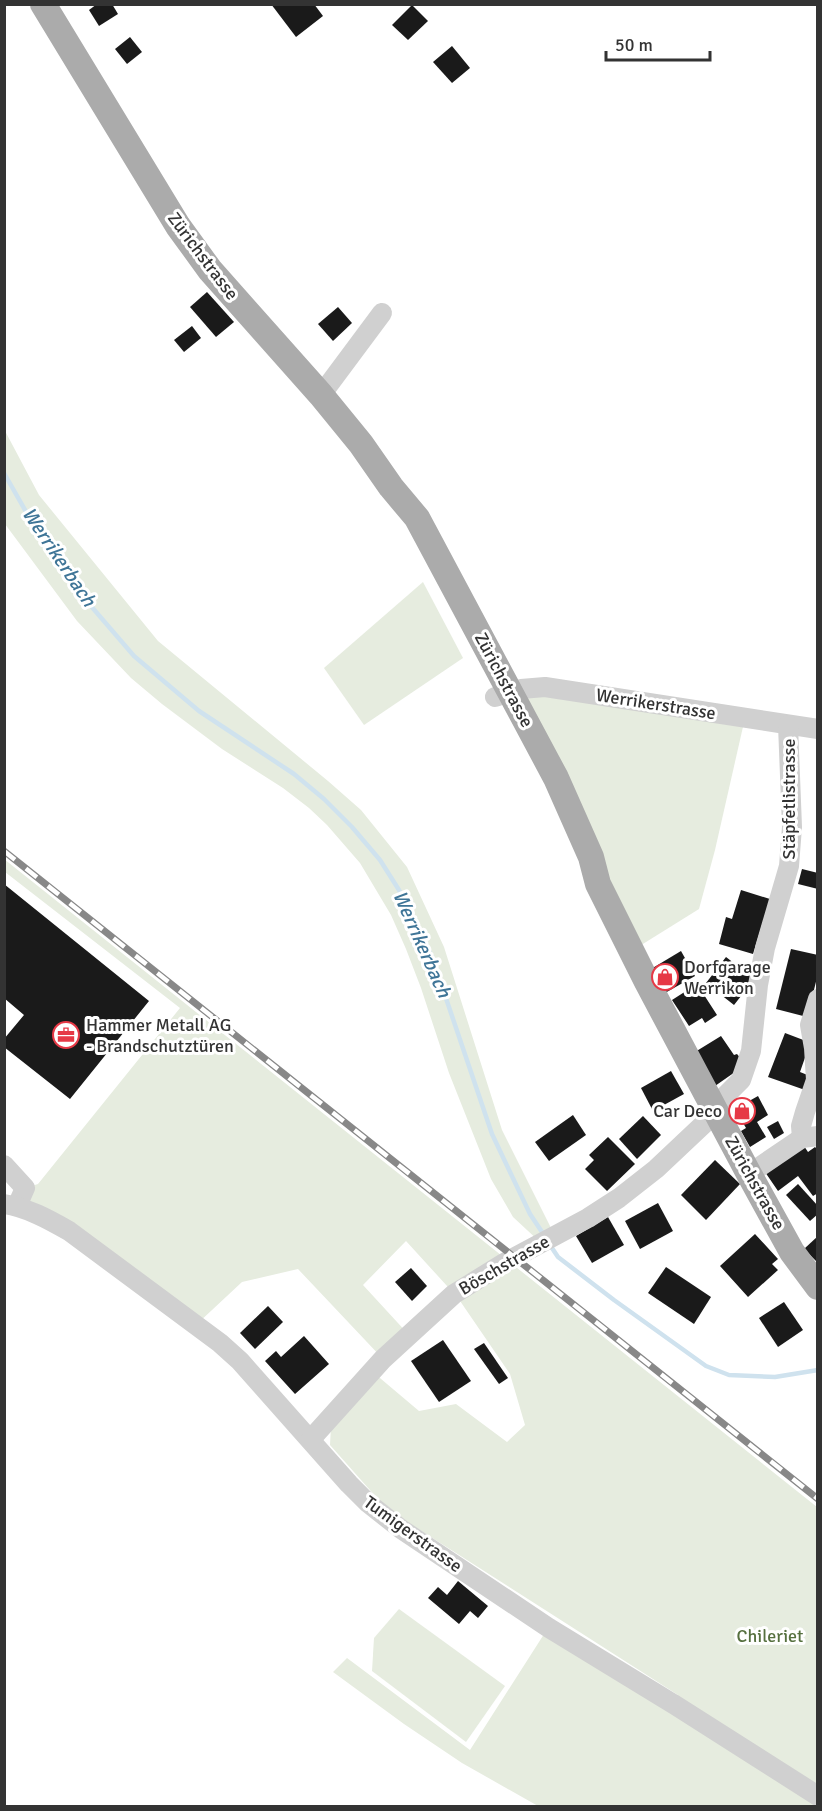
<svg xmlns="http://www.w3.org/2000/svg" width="822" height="1811" font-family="Signika,sans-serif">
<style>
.green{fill:#e6ecdf}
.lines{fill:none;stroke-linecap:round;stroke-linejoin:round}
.stream{stroke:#cfe2ee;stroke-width:4.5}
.building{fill:#1a1a1a}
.minor{stroke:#d0d0d0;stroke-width:20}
.major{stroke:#ababab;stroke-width:26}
.rail-casing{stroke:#888;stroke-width:7}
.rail{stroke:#fff;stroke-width:4.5;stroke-dasharray:14;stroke-linecap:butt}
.labels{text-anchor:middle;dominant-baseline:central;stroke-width:6;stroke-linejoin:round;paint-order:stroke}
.street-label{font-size:18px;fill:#333;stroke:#fff}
.poi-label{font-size:18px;fill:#333;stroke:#fff;text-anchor:start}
.park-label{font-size:18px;fill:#56703f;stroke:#fff}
.water-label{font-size:20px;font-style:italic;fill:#3f7597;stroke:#fff}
</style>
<rect width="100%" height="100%" fill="#fff"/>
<g class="green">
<path d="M4 429 39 495 158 641 328 781 361 810 407 867 444 947 502 1130 555 1236 541 1243 513 1217 491 1179 449 1073 421 988 406 949 391 915 360 863 327 825 309 808 283 788 222 749 162 704 131 678 77 621 5 524Z"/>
<path d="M423 582 463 658 364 725 324 668Z"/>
<path d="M521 689 745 718 715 850 699 909 630 952Z"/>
<path d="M4 859 817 1507V1786L675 1705 678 1695 409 1523 377 1498 330 1445 331 1426 374 1373 419 1411 456 1404 507 1442 525 1425 510 1374 458 1298 406 1241 363 1285 409 1335 383 1359 298 1269 242 1282 197 1324 17 1206 25 1188 38 1184 180 1008 5 872Z"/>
<path d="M399 1609 505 1686 466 1742 372 1671 374 1638Z"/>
<path d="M546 1631 817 1803V1806H538L462 1763 404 1724 333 1672 347 1658 470 1750Z"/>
</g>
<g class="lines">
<g class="stream">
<path d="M4 473 37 531 78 591 134 656 199 711 294 774 324 799 352 827 380 860 399 890 432 957 492 1134 530 1214 544 1235"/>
<path d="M550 1245 558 1257 614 1300 706 1366 729 1375 775 1377 818 1370"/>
</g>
</g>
<g class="building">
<path d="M97 4H112L118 14 99 26 89 10Z"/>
<path d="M271 4H314L323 16 296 37Z"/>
<path d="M412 5 428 21 408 40 392 25Z"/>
<path d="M130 37 142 52 127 64 115 49Z"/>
<path d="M452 46 470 68 452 83 433 62Z"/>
<path d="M207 292 234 322 216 337 190 307Z"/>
<path d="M338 307 352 323 333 341 318 324Z"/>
<path d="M192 326 201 338 184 352 174 340Z"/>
<path d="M802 869 818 873V889L798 884Z"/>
<path d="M4 884 149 1001 70 1099 4 1047V1039L24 1015 4 998Z"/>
<path d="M741 890 770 899 753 954 719 944 726 917 732 919Z"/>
<path d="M791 949 818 955V974L807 1017 776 1009Z"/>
<path d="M681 951 695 976 665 993 651 969Z"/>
<path d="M726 957 752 977 744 989 745 991 734 1005 706 983Z"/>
<path d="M697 984 717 1015 705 1023 702 1018 689 1026 672 1000Z"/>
<path d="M785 1033 806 1041 808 1049 800 1072 810 1076 805 1090 768 1077Z"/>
<path d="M721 1036 734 1055 737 1054 742 1060 735 1072 715 1086 695 1052Z"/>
<path d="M671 1071 684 1094 653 1111 641 1088Z"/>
<path d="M758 1096 768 1115 757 1122 766 1137 750 1147 741 1131 746 1128 735 1109Z"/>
<path d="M573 1115 586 1135 549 1161 535 1142Z"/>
<path d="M643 1116 661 1135 637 1159 619 1139Z"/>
<path d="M778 1121 784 1133 774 1139 767 1127Z"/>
<path d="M608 1137 635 1164 607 1191 585 1169 594 1160 589 1155Z"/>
<path d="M804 1146 808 1152 815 1147 818 1150V1193L813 1196 798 1176 778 1191 765 1172Z"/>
<path d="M715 1160 740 1184 706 1220 681 1195Z"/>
<path d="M798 1184 818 1206V1214L810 1221 786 1195Z"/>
<path d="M658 1203 673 1231 640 1249 625 1221Z"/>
<path d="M608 1217 624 1245 592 1263 576 1236Z"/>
<path d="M755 1234 778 1259 772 1264 778 1270 748 1297 720 1266Z"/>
<path d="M818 1236V1263L804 1249Z"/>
<path d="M666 1267 711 1297 694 1324 648 1293Z"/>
<path d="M411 1268 427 1286 412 1301 395 1282Z"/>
<path d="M784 1302 803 1330 778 1347 759 1318Z"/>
<path d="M268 1306 283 1322 255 1349 240 1333Z"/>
<path d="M304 1336 329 1364 295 1394 265 1361 276 1351 281 1357Z"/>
<path d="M443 1340 471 1381 439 1402 411 1361Z"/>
<path d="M484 1343 508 1378 499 1384 474 1349Z"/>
<path d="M458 1581 488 1606 478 1618 470 1611 459 1624 428 1598 438 1587 447 1595Z"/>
</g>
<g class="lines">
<g class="minor">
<path d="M321 395 382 313"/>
<path d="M495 697 521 689 545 687 818 729"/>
<path d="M713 1106 720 1101 741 1080 751 1051 758 985 765 948 789 866 792 827 788 725"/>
<path d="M802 1138 801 1126 805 1112 816 1080 814 1048 810 1025 818 999"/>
<path d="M4 1165 25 1188 17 1206"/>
<path d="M749 1174 802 1138 818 1136"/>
<path d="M4 1204C28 1208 48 1219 69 1231L220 1343 240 1361 349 1484 368 1503 401 1529 549 1628 675 1705 818 1796"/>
<path d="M311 1439 383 1359 454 1294 504 1263 588 1218 619 1198 656 1169 708 1120 718 1115"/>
</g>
<path class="major" d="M43 4 178 226 210 270 321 395 361 444 391 487 417 518 556 778 591 857 598 884 647 982 749 1174 792 1252 818 1287"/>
<defs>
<path id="rail" d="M4 851 818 1499"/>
</defs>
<use href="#rail" class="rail-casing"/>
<use href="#rail" class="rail"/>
</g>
<defs>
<symbol id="shop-ring" viewBox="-11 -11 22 22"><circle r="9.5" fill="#fff" stroke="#e63946" stroke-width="1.5"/><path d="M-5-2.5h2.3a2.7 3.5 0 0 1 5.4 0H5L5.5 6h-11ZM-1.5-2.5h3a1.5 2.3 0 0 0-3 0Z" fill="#e63946"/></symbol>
<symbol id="office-ring" viewBox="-11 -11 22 22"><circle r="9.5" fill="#fff" stroke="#e63946" stroke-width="1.5"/><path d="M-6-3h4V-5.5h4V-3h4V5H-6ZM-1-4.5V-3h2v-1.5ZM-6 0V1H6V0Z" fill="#e63946"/></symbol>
</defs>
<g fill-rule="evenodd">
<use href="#shop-ring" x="650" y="962" width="30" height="30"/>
<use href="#office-ring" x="51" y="1020" width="30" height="30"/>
<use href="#shop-ring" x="727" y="1096" width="30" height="30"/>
</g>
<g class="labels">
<g class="street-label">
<text transform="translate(203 256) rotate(53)">Zürichstrasse</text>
<text transform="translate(504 680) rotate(62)">Zürichstrasse</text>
<text transform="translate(656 704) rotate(9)">Werrikerstrasse</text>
<text transform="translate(789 799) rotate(-90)">Stäpfetlistrasse</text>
<text transform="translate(755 1183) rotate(61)">Zürichstrasse</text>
<text transform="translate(504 1265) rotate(-30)">Böschstrasse</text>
<text transform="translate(413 1534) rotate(36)">Tumigerstrasse</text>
</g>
<g class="poi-label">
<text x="684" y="967">Dorfgarage<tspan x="684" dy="21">Werrikon</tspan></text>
<text x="86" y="1025">Hammer Metall AG<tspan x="86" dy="21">- Brandschutztüren</tspan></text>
<text x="722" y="1111" text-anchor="end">Car Deco</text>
</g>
<g class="park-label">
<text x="770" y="1636">Chileriet</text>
</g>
<g class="water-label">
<text transform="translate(59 557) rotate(56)">Werrikerbach</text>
<text transform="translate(422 944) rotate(66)">Werrikerbach</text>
</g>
</g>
<rect width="822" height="1811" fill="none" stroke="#333333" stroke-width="12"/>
<path d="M606 51v9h104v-9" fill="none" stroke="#333333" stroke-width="3"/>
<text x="615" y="51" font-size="18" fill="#333333" stroke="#ffffff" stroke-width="4.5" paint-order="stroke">50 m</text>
</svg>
